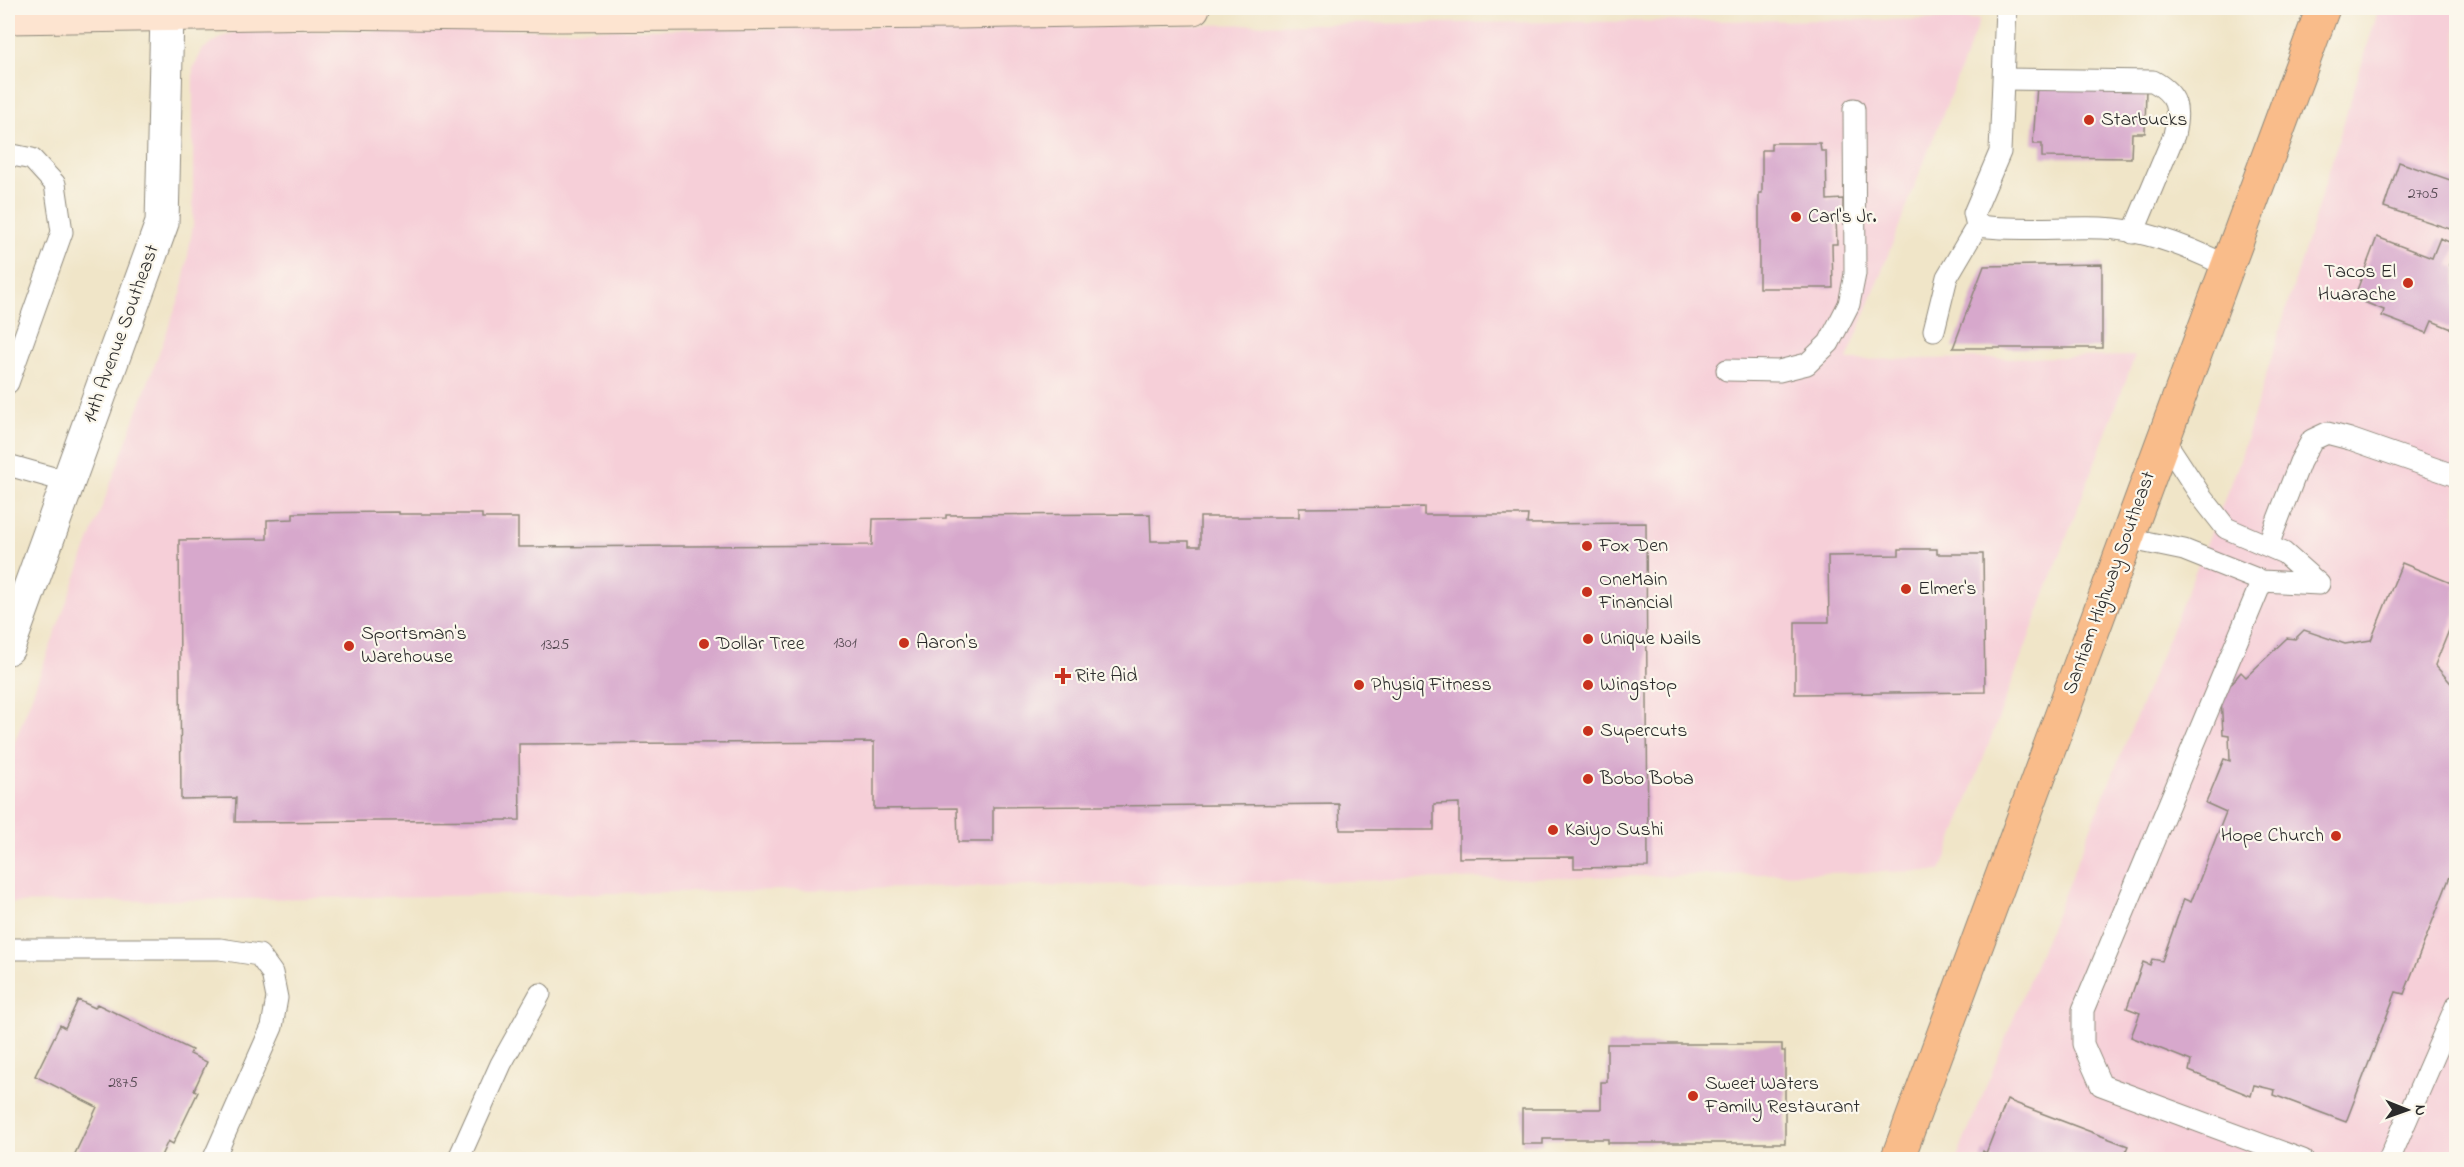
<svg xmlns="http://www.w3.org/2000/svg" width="2464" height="1167" font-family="'Indie Flower',sans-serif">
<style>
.built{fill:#f6cfd8}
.building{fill:#d7a8cc}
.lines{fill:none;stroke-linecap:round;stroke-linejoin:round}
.lane-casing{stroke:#8e887a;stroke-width:23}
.street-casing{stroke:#8e887a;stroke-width:35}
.secondary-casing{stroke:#8e887a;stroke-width:35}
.primary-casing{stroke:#8e887a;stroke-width:35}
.lane{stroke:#fff;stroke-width:21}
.street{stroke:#fff;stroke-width:33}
.secondary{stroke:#fde4d0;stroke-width:33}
.primary{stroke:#f9bc8a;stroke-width:33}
.poi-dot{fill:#c8321e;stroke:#fbf7ec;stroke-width:2}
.labels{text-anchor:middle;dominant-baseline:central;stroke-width:4.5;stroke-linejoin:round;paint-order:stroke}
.number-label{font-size:16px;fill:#564a53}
.poi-label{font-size:20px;fill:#2b2b2b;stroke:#fbf7ec;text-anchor:start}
.street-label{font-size:20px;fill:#2b2b2b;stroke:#fbf7ec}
</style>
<rect width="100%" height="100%" fill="#fbf7ec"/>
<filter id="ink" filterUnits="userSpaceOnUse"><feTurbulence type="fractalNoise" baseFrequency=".0167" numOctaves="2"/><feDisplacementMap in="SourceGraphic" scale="12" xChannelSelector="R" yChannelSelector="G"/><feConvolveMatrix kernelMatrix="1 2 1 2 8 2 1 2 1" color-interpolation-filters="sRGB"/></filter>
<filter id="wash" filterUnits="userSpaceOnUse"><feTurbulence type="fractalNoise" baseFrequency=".008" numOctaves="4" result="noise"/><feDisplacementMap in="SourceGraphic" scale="24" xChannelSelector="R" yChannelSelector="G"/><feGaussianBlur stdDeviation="1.35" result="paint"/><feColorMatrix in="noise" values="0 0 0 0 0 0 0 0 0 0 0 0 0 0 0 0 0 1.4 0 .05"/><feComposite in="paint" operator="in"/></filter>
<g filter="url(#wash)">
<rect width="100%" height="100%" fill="#f0e5c8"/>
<g class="built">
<path d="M2379 8H2456V1159L1956 1160 2238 466Z"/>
<path d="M1980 19 1847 360 2135 356 1941 871 8 903V760L182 291 193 225V69L203 49 222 37 236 32Z"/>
</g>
<g id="blocks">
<g class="building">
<path d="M2037 85 2146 87 2145 133H2132L2131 158 2042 157V144H2033Z"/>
<path d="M1771 143H1820L1821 151H1826L1827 200 1843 199V220H1836L1837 244H1832L1833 288H1759V193H1762V150H1771Z"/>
<path d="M2399 162 2456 182V231L2384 207Z"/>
<path d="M2377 237 2432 258 2440 238 2456 245 2449 265 2456 268V334L2453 333 2454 330 2432 321 2427 333 2382 316 2384 310 2354 298Z"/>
<path d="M2102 264V348H1953L1984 266Z"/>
<path d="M1424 507V515H1528L1527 524 1646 523 1648 867 1574 868V857L1459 858V803L1434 804V830H1340L1339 804 993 807V842H958L957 808 874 809V742L519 744 520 820 235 822 236 798 181 799 179 540 267 539V520L293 519V513L399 512V514H482V518H518V547L872 545 873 519 946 518V515L1150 514 1151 541H1189V546H1200V517H1299V508Z"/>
<path d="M1899 549H1937V554H1983L1985 692 1795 694V622H1829L1828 556 1899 555Z"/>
<path d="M2402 563 2456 585V613L2435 665 2456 689V861L2404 994 2396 992 2346 1122 2274 1095 2275 1090 2254 1085 2251 1096 2189 1071 2191 1061 2131 1037 2140 1013 2127 1008 2143 962 2150 965 2152 959 2162 961 2184 899 2191 902 2226 812 2206 803 2224 759 2230 761 2229 735 2223 734 2221 696 2241 672 2246 677 2287 638 2295 639 2304 630 2345 644 2371 640Z"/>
<path d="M78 1000 95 1008 97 1004 192 1050 190 1054 207 1062 194 1090 198 1092 173 1144 168 1141 160 1158 163 1160H72L97 1107 35 1076 60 1025 65 1028Z"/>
<path d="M1607 1044H1782V1051H1785V1143H1608V1139H1543V1144H1522V1109H1601V1082H1607Z"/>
<path d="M2007 1100 2128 1146 2122 1160H1980L1983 1151 1986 1153Z"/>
</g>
</g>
</g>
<g filter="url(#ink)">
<use href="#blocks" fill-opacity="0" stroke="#8e887a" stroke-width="1.5"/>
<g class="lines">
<defs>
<g id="lane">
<path d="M2006 8 2000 152 1974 213 1977 226C2019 231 2059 227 2101 228 2144 229 2189 247 2227 266"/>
<path d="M2004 79 2153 81C2178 95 2180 108 2174 135L2133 233"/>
<path d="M8 154 32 159 55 184 62 232 8 383"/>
<path d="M1934 330 1947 277 1977 226"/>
<path d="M1727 370 1779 371 1807 364 1829 343 1849 304 1855 274 1854 109"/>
<path d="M8 465 68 482"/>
<path d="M2126 538 2184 550 2262 581 2319 584 2284 553 2226 528 2201 496 2163 438"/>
<path d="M2268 545 2300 462 2312 440 2327 433 2350 439 2456 476"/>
<path d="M2262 581 2083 1010V1044L2101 1085 2303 1160"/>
<path d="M8 949H220L259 955 272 973 277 998 272 1027 213 1160"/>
<path d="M458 1160 501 1064 540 994"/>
<path d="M2389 1160 2456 1006"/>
</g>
<path id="street" d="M8 648 162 223 167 14"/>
<path id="secondary" d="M8 17 329 12 561 15 959 12 1193 8"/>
<path id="primary" d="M1897 1160 2323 8"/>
</defs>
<use href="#lane" class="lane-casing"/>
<use href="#street" class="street-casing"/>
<use href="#secondary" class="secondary-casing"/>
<use href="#primary" class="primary-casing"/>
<use href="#lane" class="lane"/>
<use href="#street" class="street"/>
<use href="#secondary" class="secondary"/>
<use href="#primary" class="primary"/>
</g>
</g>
<g class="poi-dot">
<circle cx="2089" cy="120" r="6"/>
<circle cx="1796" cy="217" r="6"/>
<circle cx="2408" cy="283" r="6"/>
<circle cx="1587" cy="546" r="6"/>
<circle cx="1906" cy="589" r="6"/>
<circle cx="1587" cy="592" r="6"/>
<circle cx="1588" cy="639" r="6"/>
<circle cx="904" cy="643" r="6"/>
<circle cx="704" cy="644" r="6"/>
<circle cx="349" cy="646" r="6"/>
<path d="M1060 667h6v6h6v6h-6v6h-6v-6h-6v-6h6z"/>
<circle cx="1359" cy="685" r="6"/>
<circle cx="1588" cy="685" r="6"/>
<circle cx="1588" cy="731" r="6"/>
<circle cx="1588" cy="779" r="6"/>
<circle cx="1553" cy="830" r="6"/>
<circle cx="2336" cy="836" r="6"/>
<circle cx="1693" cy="1096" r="6"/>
</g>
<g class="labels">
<g class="number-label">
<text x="2423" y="194">2705</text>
<text x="845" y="643">1301</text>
<text x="555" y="645">1325</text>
<text x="123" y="1083">2875</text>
</g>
<g class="poi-label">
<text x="2101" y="120">Starbucks</text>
<text x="1808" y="217">Carl's Jr.</text>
<text x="2396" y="272" text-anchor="end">Tacos El<tspan x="2396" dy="23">Huarache</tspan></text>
<text x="1599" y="546">Fox Den</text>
<text x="1599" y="580">OneMain<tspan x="1599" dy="23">Financial</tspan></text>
<text x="1918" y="589">Elmer's</text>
<text x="361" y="634">Sportsman's<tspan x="361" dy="23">Warehouse</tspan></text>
<text x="1600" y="639">Unique Nails</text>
<text x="916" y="643">Aaron's</text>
<text x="716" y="644">Dollar Tree</text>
<text x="1075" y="676">Rite Aid</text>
<text x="1371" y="685">Physiq Fitness</text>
<text x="1600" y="685">Wingstop</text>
<text x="1600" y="731">Supercuts</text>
<text x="1600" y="779">Bobo Boba</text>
<text x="1565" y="830">Kaiyo Sushi</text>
<text x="2324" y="836" text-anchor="end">Hope Church</text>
<text x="1705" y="1084">Sweet Waters<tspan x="1705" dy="23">Family Restaurant</tspan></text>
</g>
<g class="street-label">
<text transform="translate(122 334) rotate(-70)">14th Avenue Southeast</text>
<text transform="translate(2110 583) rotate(-70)">Santiam Highway Southeast</text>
</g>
</g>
<rect width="2464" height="1167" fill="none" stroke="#fbf7ec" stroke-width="30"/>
<g transform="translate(2407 1110) rotate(91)" stroke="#fbf7ec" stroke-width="4.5" paint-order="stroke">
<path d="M0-4.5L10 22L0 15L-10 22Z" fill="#2b2b2b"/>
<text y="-9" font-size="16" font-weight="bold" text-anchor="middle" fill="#2b2b2b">N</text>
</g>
</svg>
